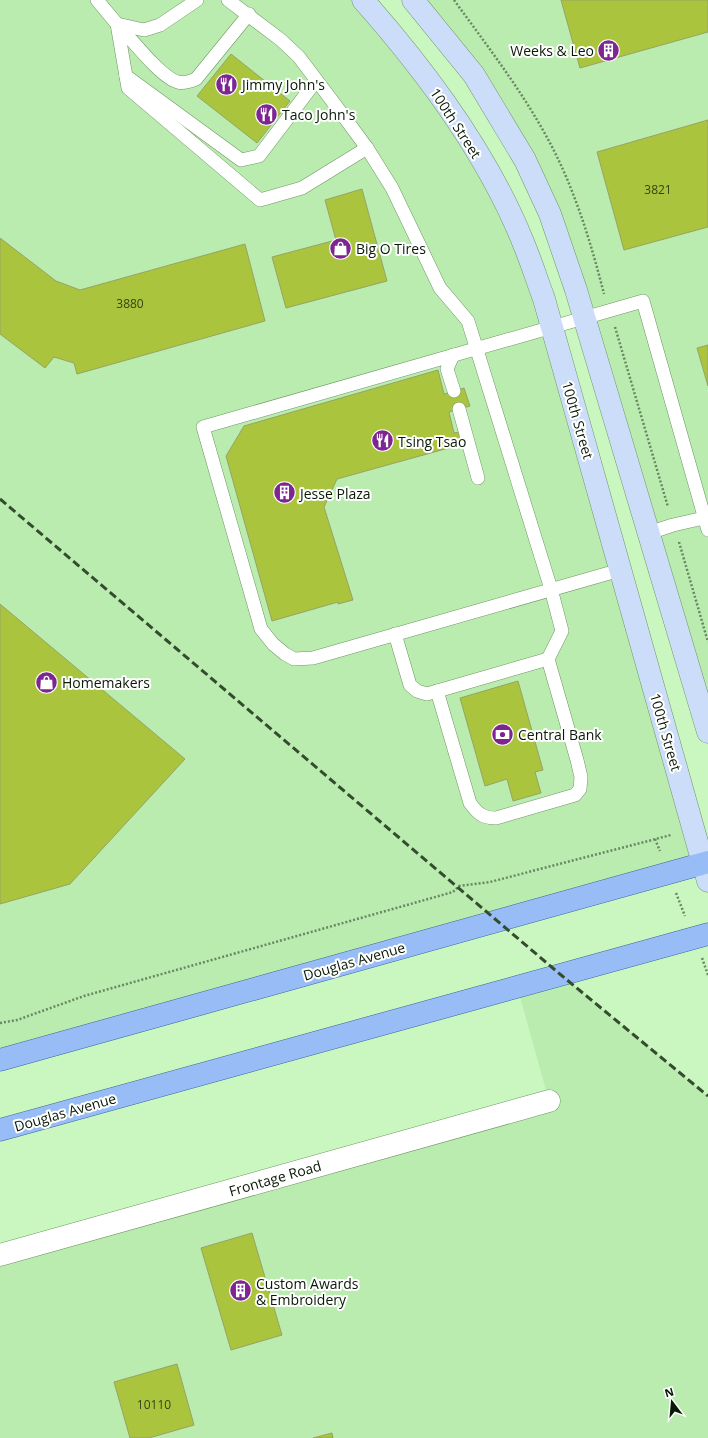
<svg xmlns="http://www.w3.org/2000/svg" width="708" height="1438" font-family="'Open Sans',sans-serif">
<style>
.built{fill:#bbecaf}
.building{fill:#abc43d;stroke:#95a365}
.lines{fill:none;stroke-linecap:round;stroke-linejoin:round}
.lane-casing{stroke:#6d9663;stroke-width:14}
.street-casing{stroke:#6d9663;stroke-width:23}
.secondary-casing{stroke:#6d9663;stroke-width:23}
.primary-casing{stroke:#3a669d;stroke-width:23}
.path{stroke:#698762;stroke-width:2.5;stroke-dasharray:2 2;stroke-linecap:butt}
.lane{stroke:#fff;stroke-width:13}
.street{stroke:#fff;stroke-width:22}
.secondary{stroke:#ccddfa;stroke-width:22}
.primary{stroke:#98bcf5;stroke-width:22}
.rail{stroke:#344b2f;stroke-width:3;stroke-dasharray:8 4;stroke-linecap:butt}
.labels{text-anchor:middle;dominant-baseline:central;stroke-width:4;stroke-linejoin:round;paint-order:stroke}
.number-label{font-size:12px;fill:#324414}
.poi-label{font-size:14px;fill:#091906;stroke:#fff;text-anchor:start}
.street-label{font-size:14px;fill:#091906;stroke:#fff}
</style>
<rect width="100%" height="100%" fill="#caf6bf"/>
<g class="built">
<path d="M0 0H363L503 201 703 864 0 1060Z"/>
<path d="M413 0H708V732L525 160Z"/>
<path d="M561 975 708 1096V1438H0V1255L549 1101 517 986Z"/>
</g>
<g class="building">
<path d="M561 0H708V32L580 68Z"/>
<path d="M231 54 290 101 257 143 197 96Z"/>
<path d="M708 120V227L624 250 597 152Z"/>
<path d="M362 189 387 281 286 308 272 257 336 240 325 200Z"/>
<path d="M0 238 56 281 80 290 245 244 265 321 77 374 74 363 54 357 45 368 0 334Z"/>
<path d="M708 345V386L697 348Z"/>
<path d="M438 370 444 394 464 388 470 406 449 412 454 433 459 432 463 444 337 479 324 507 353 600 338 604V602L272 621 226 456 244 426Z"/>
<path d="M0 604 185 759 70 884 0 904Z"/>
<path d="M518 681 543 770 535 772 541 793 513 801 507 779 485 786 460 698Z"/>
<path d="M252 1233 282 1335 231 1350 201 1248Z"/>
<path d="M177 1364 194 1425 149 1438H130L114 1382Z"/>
<path d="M332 1433 333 1438H313Z"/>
</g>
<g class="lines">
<defs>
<g id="lane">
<path d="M97 0 117 24 128 88 260 200 302 188 367 148"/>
<path d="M228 0 281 40 299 57 339 110 367 148 392 188 440 288 468 321 551 589 562 631 548 659 577 760 581 777 580 789 575 795 496 818C483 818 478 814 470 803L437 691"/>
<path d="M117 24C130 37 161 78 178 82 184 84 191 81 196 79L249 14"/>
<path d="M117 24 144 30 160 25 197 0"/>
<path d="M126 76 241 160 259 156 316 81"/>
<path d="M453 355 447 369 454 391"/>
<path d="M459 409 478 478"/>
<path d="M649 533 673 525 704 518"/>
<path d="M620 570 313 658 294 659 285 654 273 644 261 629 203 427 643 301 708 530"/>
<path d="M395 634 410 685 417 691 427 694 548 659"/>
</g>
<path id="street" d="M0 1255 549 1101"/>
<g id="secondary">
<path d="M363 0C425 70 488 155 523 242 531 261 537 280 544 299L708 881"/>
<path d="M413 0 474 75 525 160 550 214 576 290 708 732"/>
</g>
<g id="primary">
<path d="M0 1060 708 862"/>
<path d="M0 1130 708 934"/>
</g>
</defs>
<use href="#lane" class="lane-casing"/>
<use href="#street" class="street-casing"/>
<use href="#secondary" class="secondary-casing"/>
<use href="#primary" class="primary-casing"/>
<g class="path">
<path d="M454 0C488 47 523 92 550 143 575 190 591 243 604 294"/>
<path d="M615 327 668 507"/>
<path d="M679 542 708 642"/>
<path d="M655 839 660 851"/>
<path d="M676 893 685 916"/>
<path d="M702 958 708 975"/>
<path d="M0 1023 17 1020 84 996 453 892 459 886 490 882 671 835"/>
</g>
<use href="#lane" class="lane"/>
<use href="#street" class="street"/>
<use href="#secondary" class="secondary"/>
<use href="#primary" class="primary"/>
<path class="rail" d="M0 499 561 975 708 1096"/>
</g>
<defs>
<symbol id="building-disc" viewBox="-11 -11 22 22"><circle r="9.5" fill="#7e2592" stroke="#fff"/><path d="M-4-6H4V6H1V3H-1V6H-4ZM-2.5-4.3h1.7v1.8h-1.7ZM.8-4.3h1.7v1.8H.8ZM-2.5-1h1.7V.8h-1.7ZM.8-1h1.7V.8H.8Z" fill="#fff"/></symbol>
<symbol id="restaurant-disc" viewBox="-11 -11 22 22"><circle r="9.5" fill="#7e2592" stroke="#fff"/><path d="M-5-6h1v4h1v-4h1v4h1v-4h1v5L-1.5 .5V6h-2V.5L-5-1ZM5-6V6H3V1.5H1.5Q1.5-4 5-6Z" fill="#fff"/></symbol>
<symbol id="shop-disc" viewBox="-11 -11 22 22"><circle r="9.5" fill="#7e2592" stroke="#fff"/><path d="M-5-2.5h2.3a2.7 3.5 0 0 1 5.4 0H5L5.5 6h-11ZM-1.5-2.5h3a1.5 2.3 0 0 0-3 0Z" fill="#fff"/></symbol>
<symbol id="bank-disc" viewBox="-11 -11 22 22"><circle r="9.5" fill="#7e2592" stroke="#fff"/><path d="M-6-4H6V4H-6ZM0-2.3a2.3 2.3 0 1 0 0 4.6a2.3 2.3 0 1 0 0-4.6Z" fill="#fff"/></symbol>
</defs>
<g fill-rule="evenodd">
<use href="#building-disc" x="596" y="38" width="25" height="25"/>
<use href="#restaurant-disc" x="214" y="72" width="25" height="25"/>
<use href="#restaurant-disc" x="254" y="102" width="25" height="25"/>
<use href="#shop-disc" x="328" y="236" width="25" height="25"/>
<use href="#restaurant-disc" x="370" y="428" width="25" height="25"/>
<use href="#building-disc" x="272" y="480" width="25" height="25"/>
<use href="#shop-disc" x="34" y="670" width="25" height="25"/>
<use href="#bank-disc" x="490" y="722" width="25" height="25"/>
<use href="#building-disc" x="228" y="1278" width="25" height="25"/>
</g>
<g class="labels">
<g class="number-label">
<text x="658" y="189">3821</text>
<text x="130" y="303">3880</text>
<text x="154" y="1404">10110</text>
</g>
<g class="poi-label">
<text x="594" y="50" text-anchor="end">Weeks &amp; Leo</text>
<text x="242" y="84">Jimmy John's</text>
<text x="282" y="114">Taco John's</text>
<text x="356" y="248">Big O Tires</text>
<text x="398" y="441">Tsing Tsao</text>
<text x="300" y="493">Jesse Plaza</text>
<text x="62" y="682">Homemakers</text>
<text x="518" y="734">Central Bank</text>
<text x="256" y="1283">Custom Awards<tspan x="256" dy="16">&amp; Embroidery</tspan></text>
</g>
<g class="street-label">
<text transform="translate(456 123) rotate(57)">100th Street</text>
<text transform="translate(578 420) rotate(74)">100th Street</text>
<text transform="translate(666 732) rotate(74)">100th Street</text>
<text transform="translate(354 961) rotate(-16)">Douglas Avenue</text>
<text transform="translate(65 1112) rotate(-16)">Douglas Avenue</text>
<text transform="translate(275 1178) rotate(-16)">Frontage Road</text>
</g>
</g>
<g transform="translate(672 1402) rotate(344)" stroke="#ffffff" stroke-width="3" paint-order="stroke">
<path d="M0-3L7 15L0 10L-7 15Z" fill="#091906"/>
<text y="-6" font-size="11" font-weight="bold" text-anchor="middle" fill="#091906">N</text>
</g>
</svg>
